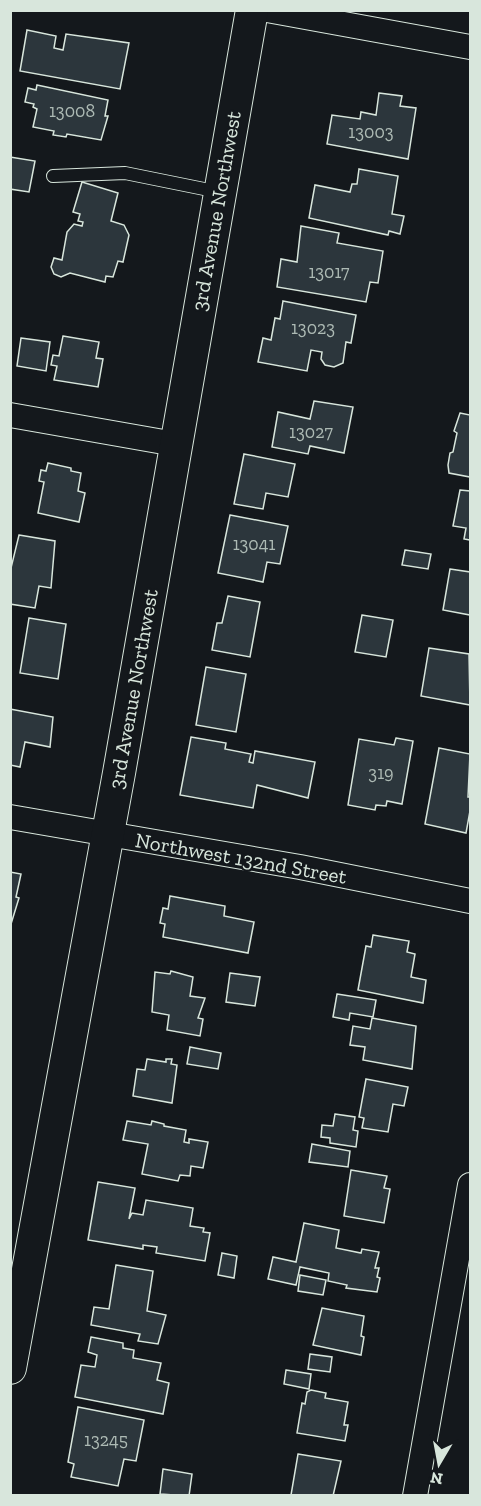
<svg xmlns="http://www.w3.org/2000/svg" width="481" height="1506" font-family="'Zilla Slab',serif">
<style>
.building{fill:#2c363c;stroke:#d8e6dc;stroke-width:1.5}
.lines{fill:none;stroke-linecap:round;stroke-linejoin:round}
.service-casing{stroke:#d8e6dc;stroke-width:14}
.minor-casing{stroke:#d8e6dc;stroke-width:26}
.tertiary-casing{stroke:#d8e6dc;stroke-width:34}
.service{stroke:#14181c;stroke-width:12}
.minor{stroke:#14181c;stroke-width:24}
.tertiary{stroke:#14181c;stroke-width:32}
.labels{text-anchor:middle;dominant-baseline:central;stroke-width:4.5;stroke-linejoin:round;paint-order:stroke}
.number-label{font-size:18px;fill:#adbab4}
.street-label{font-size:21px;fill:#d8e6dc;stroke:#14181c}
</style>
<rect width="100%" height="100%" fill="#14181c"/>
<g class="building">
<path d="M27 30 56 36 54 48 63 50 66 34 129 43 120 89 20 71Z"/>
<path d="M37 85 108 100 105 116H108L101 140 67 134 66 137 53 135 54 131 33 127 37 109 33 107 34 104 25 102 28 88 36 90Z"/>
<path d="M379 93 402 96 400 106 416 108 408 159 327 144 332 115 360 119 361 112 376 115Z"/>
<path d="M10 157 35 161 29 192 10 189Z"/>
<path d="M359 169 398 176 392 214 404 216 400 234 389 231 388 235 309 218 315 185 350 192 352 184H357Z"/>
<path d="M82 182 118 193 111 221 124 225 129 235 123 262 118 261 113 277 106 276 105 282 70 273 61 277 54 274 51 267 54 258 62 260 67 232 74 224 82 226 83 222 78 221 80 214 73 212Z"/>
<path d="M301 226 339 233 337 243 383 251 378 283 370 282 366 302 277 287 281 259 297 262Z"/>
<path d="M283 301 356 315 351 343 346 342 343 363 334 367 325 365 321 359 322 352 311 350 307 371 258 362 263 338 271 340 275 318 280 319Z"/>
<path d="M63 336 99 342 96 358 103 359 98 387 54 380 57 366 51 365 53 355 59 356Z"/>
<path d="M21 338 50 342 46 371 17 366Z"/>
<path d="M314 401 353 407 344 453 310 446 308 454 272 447 278 412 310 419Z"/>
<path d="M460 413 470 415V477L449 473 448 465 450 453 453 452 457 433 454 431Z"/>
<path d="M244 454 295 464 288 497 266 493 263 509 234 504Z"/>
<path d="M48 463 71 468V471L81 473 78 491 85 493 79 522 38 513 44 482 39 481 41 470 46 471Z"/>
<path d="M460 490 470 491V540L464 539 466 528 453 526Z"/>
<path d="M230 515 288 526 280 564 267 562 263 582 218 573Z"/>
<path d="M19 535 55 541 51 588 39 586 35 608 10 604V572Z"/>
<path d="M405 550 431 554 428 569 402 565Z"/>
<path d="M450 569 470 572V615L443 610Z"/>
<path d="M228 596 260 602 250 657 212 650 217 623H222Z"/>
<path d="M362 615 393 620 386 657 355 652Z"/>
<path d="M29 618 66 624 58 679 20 673Z"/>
<path d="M429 648 469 654 470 705 421 696Z"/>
<path d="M206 667 246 674 236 732 196 725Z"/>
<path d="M10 709 53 717 50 747 25 742 20 767 10 765Z"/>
<path d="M191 737 226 743 225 749 251 754 249 762 253 763 255 751 315 762 308 798 257 785 253 808 180 795Z"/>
<path d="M396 738 413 741 402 804 387 801 386 806 376 805 375 810 348 805 359 739 394 745Z"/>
<path d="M439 748 470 754 468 797H470V811L466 833 425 824Z"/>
<path d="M10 872 21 874 16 897 19 898 11 924Z"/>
<path d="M170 896 225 906 224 916 254 922 248 953 163 937 165 924 160 923 163 908 168 909Z"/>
<path d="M373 935 409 941 407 952 415 954 411 977 426 980 423 1003 358 990 366 946 371 947Z"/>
<path d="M171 971 193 977 190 996 205 998 198 1018 203 1019 200 1036 167 1030 169 1015 152 1012 155 972 170 974Z"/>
<path d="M230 973 260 977 255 1006 226 1002Z"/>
<path d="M337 994 376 1000 373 1017 350 1013 349 1020 333 1017Z"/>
<path d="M372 1018 416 1026 412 1069 363 1060 365 1047 350 1045 353 1026 370 1029Z"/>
<path d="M190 1047 221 1053 218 1069 187 1064Z"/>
<path d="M147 1059 166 1062V1059H172L171 1064 177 1065 172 1103 133 1096 137 1069 145 1070Z"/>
<path d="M366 1079 408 1087 404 1106 393 1104 388 1132 362 1128 364 1118 359 1117Z"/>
<path d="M335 1114 355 1117 353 1130 358 1131 356 1147 330 1143V1138L321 1137 322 1125 333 1126Z"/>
<path d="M127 1121 151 1125 152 1121 164 1124V1126L186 1130 184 1142 189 1143V1139L208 1142 203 1168 191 1166 190 1176 180 1175 178 1181 142 1174 148 1144 123 1140Z"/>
<path d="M312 1144 350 1151 348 1167 309 1162Z"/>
<path d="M351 1170 387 1176 384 1188 390 1189 384 1223 344 1216Z"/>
<path d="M98 1182 135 1188 129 1219 132 1213 143 1215 146 1200 193 1208 190 1226 204 1228 203 1232 210 1233 205 1261 156 1253 157 1247 143 1245V1249L88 1240Z"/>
<path d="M304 1223 339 1230 336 1248 361 1253 362 1249 379 1252 375 1268H379L377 1277 380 1278 377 1292 346 1288 347 1285 328 1281 329 1273 300 1267 296 1285 268 1279 273 1257 296 1262Z"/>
<path d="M222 1253 237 1256 234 1278 218 1275Z"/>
<path d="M116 1265 153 1271 147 1311 166 1315 158 1344 138 1341 140 1334 91 1325 94 1307 109 1309Z"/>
<path d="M300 1275 326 1280 323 1295 298 1291Z"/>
<path d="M322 1308 364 1316 361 1336 364 1337 361 1355 313 1345Z"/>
<path d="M91 1337 123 1343V1348L134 1350 133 1358 161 1363 157 1380 169 1383 163 1414 75 1397 81 1365 95 1367 97 1355 88 1352Z"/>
<path d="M310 1354 332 1357 330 1372 308 1369Z"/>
<path d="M286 1370 311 1374 309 1389 284 1384Z"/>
<path d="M311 1390 326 1393 325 1398 348 1402 344 1425H348L345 1441 297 1433 302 1403 305 1404 307 1392Z"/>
<path d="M78 1407 144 1420 136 1461 124 1459 118 1486 71 1477 74 1464 68 1462Z"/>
<path d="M298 1454 341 1461 333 1496 291 1495Z"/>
<path d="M163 1469 192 1474 189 1496 160 1494Z"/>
</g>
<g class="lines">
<defs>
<path id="service" d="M53 176 125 173 219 192"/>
<g id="minor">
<path d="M267 10 470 47"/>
<path d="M10 415 175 444"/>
<path d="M10 817 300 867 470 901"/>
<path d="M415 1496 470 1185"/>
</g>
<path id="tertiary" d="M10 1368 119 773 252 10"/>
</defs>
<use href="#service" class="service-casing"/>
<use href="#minor" class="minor-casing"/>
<use href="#tertiary" class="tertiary-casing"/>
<use href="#service" class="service"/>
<use href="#minor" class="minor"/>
<use href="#tertiary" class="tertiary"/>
</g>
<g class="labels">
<g class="number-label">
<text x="72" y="111">13008</text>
<text x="371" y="132">13003</text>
<text x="329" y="272">13017</text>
<text x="313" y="328">13023</text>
<text x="311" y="432">13027</text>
<text x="254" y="544">13041</text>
<text x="381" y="773">319</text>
<text x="106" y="1440">13245</text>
</g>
<g class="street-label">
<text transform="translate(216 211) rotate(-80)">3rd Avenue Northwest</text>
<text transform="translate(133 689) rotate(-80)">3rd Avenue Northwest</text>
<text transform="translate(241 858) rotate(10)">Northwest 132nd Street</text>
</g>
</g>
<rect width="481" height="1506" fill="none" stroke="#d8e6dc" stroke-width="24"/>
<g transform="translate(439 1464) rotate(190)" stroke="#14181c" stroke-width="4.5" paint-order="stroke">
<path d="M0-4.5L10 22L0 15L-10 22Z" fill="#d8e6dc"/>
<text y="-9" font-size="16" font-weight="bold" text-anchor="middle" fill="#d8e6dc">N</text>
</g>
</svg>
